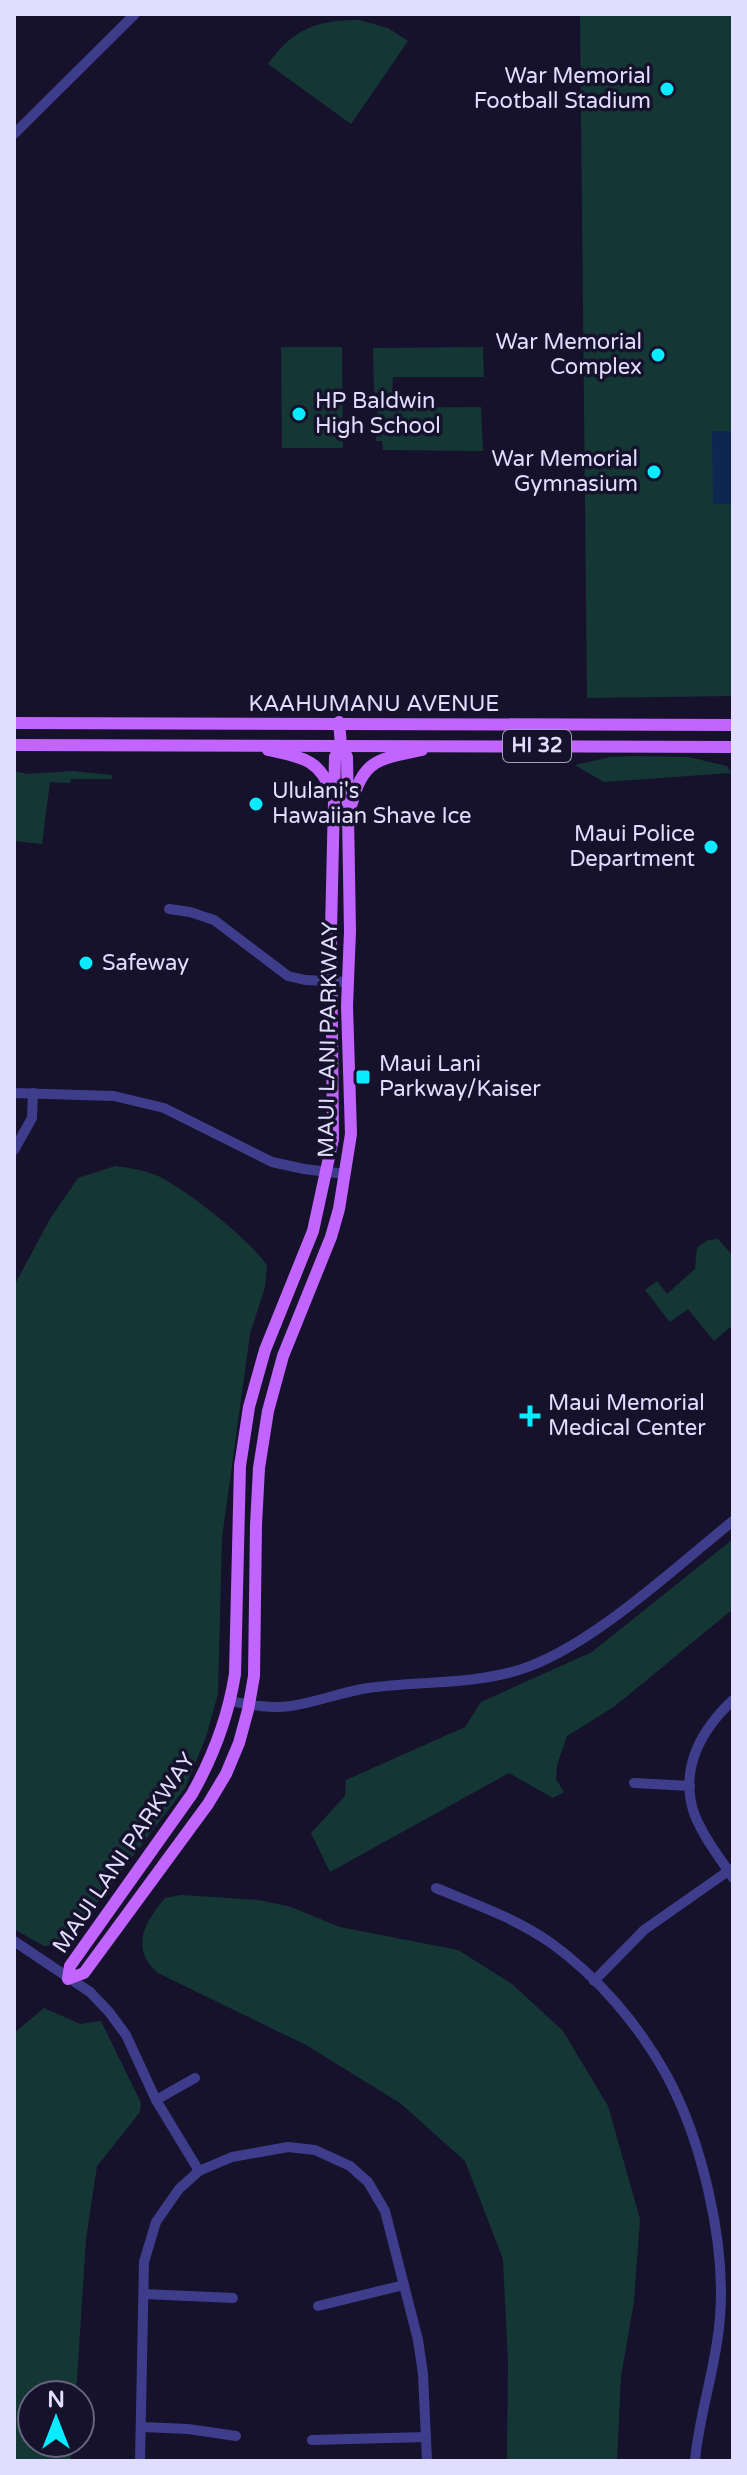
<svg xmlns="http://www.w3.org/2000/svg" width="747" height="2475" font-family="'Varela Round',sans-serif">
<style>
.green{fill:#143735}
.water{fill:#0d2750}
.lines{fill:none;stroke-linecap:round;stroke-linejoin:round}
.minor{stroke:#3e3d8b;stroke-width:10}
.major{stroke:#c264ff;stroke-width:12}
.poi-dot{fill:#09ebff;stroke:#16122c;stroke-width:3}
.labels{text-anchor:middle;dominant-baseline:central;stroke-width:7;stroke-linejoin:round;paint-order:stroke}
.shield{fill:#16122c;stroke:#a3a0c0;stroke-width:2}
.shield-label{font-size:20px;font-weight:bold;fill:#e0ddff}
.poi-label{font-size:22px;fill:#e0ddff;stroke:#16122c;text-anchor:start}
.street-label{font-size:22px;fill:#e0ddff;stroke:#16122c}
</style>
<rect width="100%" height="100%" fill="#16122c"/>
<g class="green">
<path d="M580 14H733V696L587 698Z"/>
<path d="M359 20 388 28 408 41 351 124 268 64C293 29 316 20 359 20Z"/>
<path d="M281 347H342L343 448H282Z"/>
<path d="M483 347 484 377H393L392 393H374L373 348Z"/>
<path d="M481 407 483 451 383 450 382 441H376L377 408Z"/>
<path d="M633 756 688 757 727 766 731 773 604 782 575 765 610 757Z"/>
<path d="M14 771 27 774 72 771 112 775V779H71L70 783 50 782 42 844 14 841Z"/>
<path d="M115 1166C130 1168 144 1170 158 1176 189 1191 247 1238 267 1265L265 1287 250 1334 222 1538 218 1694 206 1737 185 1788 98 1902 59 1945 44 1946 14 1929V1286L50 1219 78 1178Z"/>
<path d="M718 1239 733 1256V1325L714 1341 688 1309 670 1322 645 1290 657 1281 667 1294 695 1269 697 1248 708 1240Z"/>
<path d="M733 1539V1609L615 1706 567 1736 557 1765 556 1779 564 1792 553 1798 509 1773 330 1872 311 1833 345 1796 346 1780 465 1727 481 1702 592 1652Z"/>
<path d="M181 1895 259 1900 291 1907 340 1927 458 1950 512 1984 563 2031 608 2106 640 2219 634 2302 621 2376 617 2461H507L508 2361 503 2259 465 2161 400 2103 306 2045 158 1973C129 1948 145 1922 165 1898Z"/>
<path d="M44 2008 80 2024 101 2021 141 2103 140 2112 97 2166 86 2239 76 2395H32V2443H72L70 2461H14V2033Z"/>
</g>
<path class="water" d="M712 431H733V504H713Z"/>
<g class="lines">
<g class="minor">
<path d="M14 134 135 14"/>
<path d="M169 909 190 912 214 920 288 976 305 980 348 982"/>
<path d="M14 1093 114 1096 164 1108 272 1162 304 1169 345 1174"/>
<path d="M14 1150 32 1118 33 1093"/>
<path d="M733 1700C702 1729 679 1768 694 1813 702 1835 720 1858 733 1878"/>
<path d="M230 1701C251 1705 270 1709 291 1706 317 1702 342 1692 368 1688 418 1681 469 1685 519 1670 590 1648 674 1568 733 1521"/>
<path d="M634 1783 690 1786"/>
<path d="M436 1888C475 1904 517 1919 551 1943 598 1977 639 2025 667 2076 702 2141 726 2243 720 2317 717 2365 699 2413 695 2461"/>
<path d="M14 1941 90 1992 109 2012 126 2035 156 2100 199 2171"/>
<path d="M594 1981 644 1930 731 1869"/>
<path d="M156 2100 195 2078"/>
<path d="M144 2294 233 2298"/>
<path d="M318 2306 404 2285"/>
<path d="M142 2427 188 2429 236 2436"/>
<path d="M312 2440 426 2437"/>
<path d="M140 2461 144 2262 156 2222 179 2189 199 2171 232 2157 288 2147 315 2150 350 2166 368 2182 385 2211 418 2340 423 2374 427 2461"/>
</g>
<g class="major">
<path d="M339 722 341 745 347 757 350 931 347 1006 351 1134 339 1209 331 1237 283 1356 268 1411 259 1468 256 1525 254 1676 248 1710 239 1743 226 1774 208 1804 84 1973 68 1979 70 1966 192 1794C214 1755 228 1718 235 1674L240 1466 249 1407 265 1350 313 1231 333 1139 331 931 335 757 341 745"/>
<path d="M14 723 733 725"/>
<path d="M14 745 733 747"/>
<path d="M268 750C299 757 320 758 331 792"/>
<path d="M352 803C363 758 381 759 422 750"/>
</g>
</g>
<g class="poi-dot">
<circle cx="667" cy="89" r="8"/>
<circle cx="658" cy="355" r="8"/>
<circle cx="299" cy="414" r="8"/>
<circle cx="654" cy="472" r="8"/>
<circle cx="256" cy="804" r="8"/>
<circle cx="711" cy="847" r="8"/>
<circle cx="86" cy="963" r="8"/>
<rect x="355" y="1069" width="16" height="16" rx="4"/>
<path d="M526 1404h8v8h8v8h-8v8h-8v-8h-8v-8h8z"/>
</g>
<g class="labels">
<rect class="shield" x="503" y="730" width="68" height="32" rx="6"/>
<g class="shield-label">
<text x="537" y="746">HI 32</text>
</g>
<g class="poi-label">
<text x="651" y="76" text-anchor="end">War Memorial<tspan x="651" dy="25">Football Stadium</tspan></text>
<text x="642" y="342" text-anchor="end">War Memorial<tspan x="642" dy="25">Complex</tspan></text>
<text x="315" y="401">HP Baldwin<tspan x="315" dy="25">High School</tspan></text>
<text x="638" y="459" text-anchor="end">War Memorial<tspan x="638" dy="25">Gymnasium</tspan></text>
<text x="272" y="791">Ululani's<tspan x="272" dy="25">Hawaiian Shave Ice</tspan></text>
<text x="695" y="834" text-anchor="end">Maui Police<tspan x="695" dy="25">Department</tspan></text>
<text x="102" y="963">Safeway</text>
<text x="379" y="1064">Maui Lani<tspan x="379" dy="25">Parkway/Kaiser</tspan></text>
<text x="548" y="1403">Maui Memorial<tspan x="548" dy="25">Medical Center</tspan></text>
</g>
<g class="street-label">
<text x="374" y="704">KAAHUMANU AVENUE</text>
<text transform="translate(328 1040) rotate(-89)">MAUI LANI PARKWAY</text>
<text transform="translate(124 1853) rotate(-56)">MAUI LANI PARKWAY</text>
</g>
</g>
<rect width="747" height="2475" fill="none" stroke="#e0ddff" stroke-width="32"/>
<g transform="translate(56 2419)"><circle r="38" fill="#16122c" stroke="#676380" stroke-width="2"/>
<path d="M0-6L14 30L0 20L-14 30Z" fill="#09ebff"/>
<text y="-12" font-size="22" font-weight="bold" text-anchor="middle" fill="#e0ddff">N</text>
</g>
</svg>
